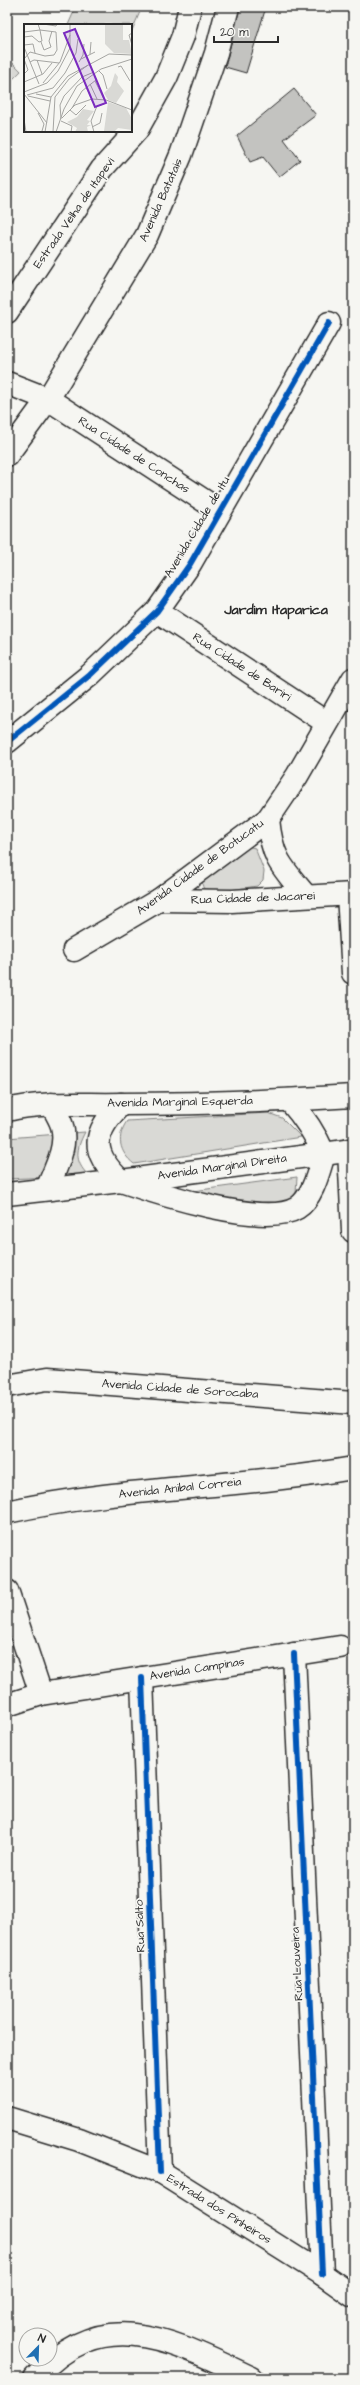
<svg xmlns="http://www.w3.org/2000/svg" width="360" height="2385" font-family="'Architects Daughter',sans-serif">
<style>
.green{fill:#d9d9d5;stroke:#828280}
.building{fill:#c3c3c0;stroke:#2b2b2b}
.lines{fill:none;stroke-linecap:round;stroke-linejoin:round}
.street-casing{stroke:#2b2b2b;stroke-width:25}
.secondary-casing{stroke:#2b2b2b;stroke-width:25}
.primary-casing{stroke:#2b2b2b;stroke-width:25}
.street{stroke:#f6f6f2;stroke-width:22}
.secondary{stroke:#f6f6f2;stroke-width:22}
.primary{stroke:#f6f6f2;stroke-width:22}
.cycleway-casing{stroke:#f6f6f2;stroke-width:8}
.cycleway{stroke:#0057b8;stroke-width:6}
.labels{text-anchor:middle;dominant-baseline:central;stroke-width:3.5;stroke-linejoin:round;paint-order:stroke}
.street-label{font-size:12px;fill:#2b2b2b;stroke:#f6f6f2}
.quarter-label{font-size:14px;font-weight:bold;fill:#2b2b2b;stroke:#f6f6f2}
.inset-road{fill:none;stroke:#a5a5a2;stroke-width:1}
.view{fill:#7b2cbf;fill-opacity:0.15;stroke:#7b2cbf;stroke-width:2}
.inset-edge{fill:none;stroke:#2b2b2b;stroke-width:2}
</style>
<rect width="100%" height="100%" fill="#f6f6f2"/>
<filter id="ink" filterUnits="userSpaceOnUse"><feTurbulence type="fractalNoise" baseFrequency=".025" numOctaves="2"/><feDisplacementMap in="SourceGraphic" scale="8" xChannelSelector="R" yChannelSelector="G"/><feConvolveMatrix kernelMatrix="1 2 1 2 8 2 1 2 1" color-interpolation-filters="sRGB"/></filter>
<g filter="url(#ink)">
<g class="green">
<path d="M76 7H142L131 33V25H68Z"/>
<path d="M7 57 21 71 7 85Z"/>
<path d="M247 846 255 848 264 871 263 880 257 886 210 893C204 890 201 887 203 880Z"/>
<path d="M268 1113 282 1118 301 1137 134 1164C119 1152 116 1137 127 1121Z"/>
<path d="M85 1132C76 1149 74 1161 88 1175L7 1179V1138Z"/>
<path d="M297 1177 296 1193 286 1205 240 1204 185 1192Z"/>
</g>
<g class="building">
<path d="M240 7H266L246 73 225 67Z"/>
<path d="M294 89 316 115 284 139 300 160 279 177 263 157 250 162 237 136Z"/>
</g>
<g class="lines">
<defs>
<g id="street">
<path d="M48 399 220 511"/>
<path d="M157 611 327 723"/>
<path d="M7 742 90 675 157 611 190 564 329 323"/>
<path d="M268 819C272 859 281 866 306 896"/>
<path d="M348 895 353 973"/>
<path d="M159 900 232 901 353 894"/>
<path d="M74 950 159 900 268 819 297 776 353 679"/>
<path d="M349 1150 353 1231"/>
<path d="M121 1181C156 1193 265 1228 297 1208 313 1198 319 1170 324 1154"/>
<path d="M7 1386 47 1379 353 1403"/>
<path d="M7 1512C121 1487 238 1488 353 1468"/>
<path d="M7 1591 41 1694"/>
<path d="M294 1654 322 2274"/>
<path d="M142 1678 160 2172"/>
<path d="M7 1705 41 1694 340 1647"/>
<path d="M7 2118 79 2140 160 2172 322 2274 353 2296"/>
<path d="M35 2378C104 2301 175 2342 252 2378"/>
</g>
<g id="secondary">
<path d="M289 1100C304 1117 315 1133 324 1154"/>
<path d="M121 1104C92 1134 90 1152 121 1181"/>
<path d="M7 1110C45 1101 83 1105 122 1104 199 1104 276 1101 353 1096"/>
<path d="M47 1189C54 1171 68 1147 62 1126 60 1119 55 1111 51 1104"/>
<path d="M7 1194 121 1181 353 1150"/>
</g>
<g id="primary">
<path d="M7 312 102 169 137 130 166 78 183 36 190 7"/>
<path d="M7 383 48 399"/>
<path d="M7 455 48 399 147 235 181 155 216 53 228 7"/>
</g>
</defs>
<use href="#street" class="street-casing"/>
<use href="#secondary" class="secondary-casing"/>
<use href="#primary" class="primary-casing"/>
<use href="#street" class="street"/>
<use href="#secondary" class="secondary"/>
<use href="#primary" class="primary"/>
<defs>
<g id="cycleway">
<path d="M7 742 90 675 157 611 190 564 329 323"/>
<path d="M294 1654 322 2274"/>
<path d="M142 1678 160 2172"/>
</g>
</defs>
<use href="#cycleway" class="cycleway-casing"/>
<use href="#cycleway" class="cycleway"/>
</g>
</g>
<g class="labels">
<g class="street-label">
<text transform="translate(161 200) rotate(-66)">Avenida Batatais</text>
<text transform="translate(74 213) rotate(-55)">Estrada Velha de Itapevi</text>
<text transform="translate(134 455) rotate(33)">Rua Cidade de Conchas</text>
<text transform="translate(197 527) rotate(-59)">Avenida Cidade de Itu</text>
<text transform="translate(242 667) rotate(33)">Rua Cidade de Bariri</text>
<text transform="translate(200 867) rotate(-36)">Avenida Cidade de Botucatu</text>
<text transform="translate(253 898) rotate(-2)">Rua Cidade de Jacarei</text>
<text transform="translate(180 1102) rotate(-1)">Avenida Marginal Esquerda</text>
<text transform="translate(222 1167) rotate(-8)">Avenida Marginal Direita</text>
<text transform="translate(180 1389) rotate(4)">Avenida Cidade de Sorocaba</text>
<text transform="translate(180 1488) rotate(-6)">Avenida Anibal Correia</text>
<text transform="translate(197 1669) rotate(-9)">Avenida Campinas</text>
<text transform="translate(140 1926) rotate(-92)">Rua Salto</text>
<text transform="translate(297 1964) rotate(-93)">Rua Louveira</text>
<text transform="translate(219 2209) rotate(32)">Estrada dos Pinheiros</text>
</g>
<g class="quarter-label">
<text x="276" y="610">Jardim Itaparica</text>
</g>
</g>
<g transform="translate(24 24)">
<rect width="108" height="108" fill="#f6f6f2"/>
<path d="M81 0H99V16H105L108 30 90 29 81 20ZM91 49 94 53 93 58 100 67 92 79 84 76 80 69 87 62ZM84 78 102 84 108 95V106L94 104 90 108 80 107ZM59 85 70 87 63 96 66 97 63 101H67L63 103 64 108H51L53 104 43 98 53 93Z" fill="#d9d9d5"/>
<path class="inset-road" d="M19 0 32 2 33 0M0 8 16 6 18 17 15 18 8 12 0 13M108 9 105 11 108 21M17 18 20 26 27 23 25 17 28 7M0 21 9 20 11 29M0 23 15 60M66 30 67 18M0 35 6 28 21 32 30 31 33 26 32 8 16 6 14 0M0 35 4 46 0 50M57 35 71 28M13 36 18 50M6 38 10 36 35 39M55 38 59 31 60 20M94 43 97 42 106 57M75 47 79 51 83 65M71 57 80 75M0 58 19 50 28 39M19 59 36 38 46 11M66 60 73 75M62 63 68 75M0 68 23 59 34 47 46 24V0M0 70 23 99M12 70 27 73M3 71 29 64 41 49 52 29 54 15M4 72 26 77M48 84 58 67 72 56M46 86 52 91 62 81M14 89 20 100 18 107M38 94 51 81 68 75 82 76 108 86M0 95 2 108M37 95 36 81 40 72 58 53 70 48M37 97 48 102 47 108M68 103 76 99 78 89M21 108 27 73 44 52 85 30 108 31M29 108 31 73 45 55 64 41M32 108 40 85 53 62 77 45 108 35M70 108 67 97 73 82 80 80"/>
<path class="view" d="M51 5 82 79 71 83 40 9Z"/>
<rect width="108" height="108" class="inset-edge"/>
</g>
<rect width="360" height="2385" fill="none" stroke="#f6f6f2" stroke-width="24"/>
<rect x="12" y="12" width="336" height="2361" fill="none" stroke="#2b2b2b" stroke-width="1.5" filter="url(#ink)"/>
<g transform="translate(38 2347) rotate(23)"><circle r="19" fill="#f6f6f2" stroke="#a5a5a2"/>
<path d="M0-3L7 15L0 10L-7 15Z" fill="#1f6fb2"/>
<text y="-6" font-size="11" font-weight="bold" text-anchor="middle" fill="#2b2b2b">N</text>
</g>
<path d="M214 36v6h64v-6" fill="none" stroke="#2b2b2b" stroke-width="2"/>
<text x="220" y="36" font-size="12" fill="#2b2b2b" stroke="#f6f6f2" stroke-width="3" paint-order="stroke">20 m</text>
</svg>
